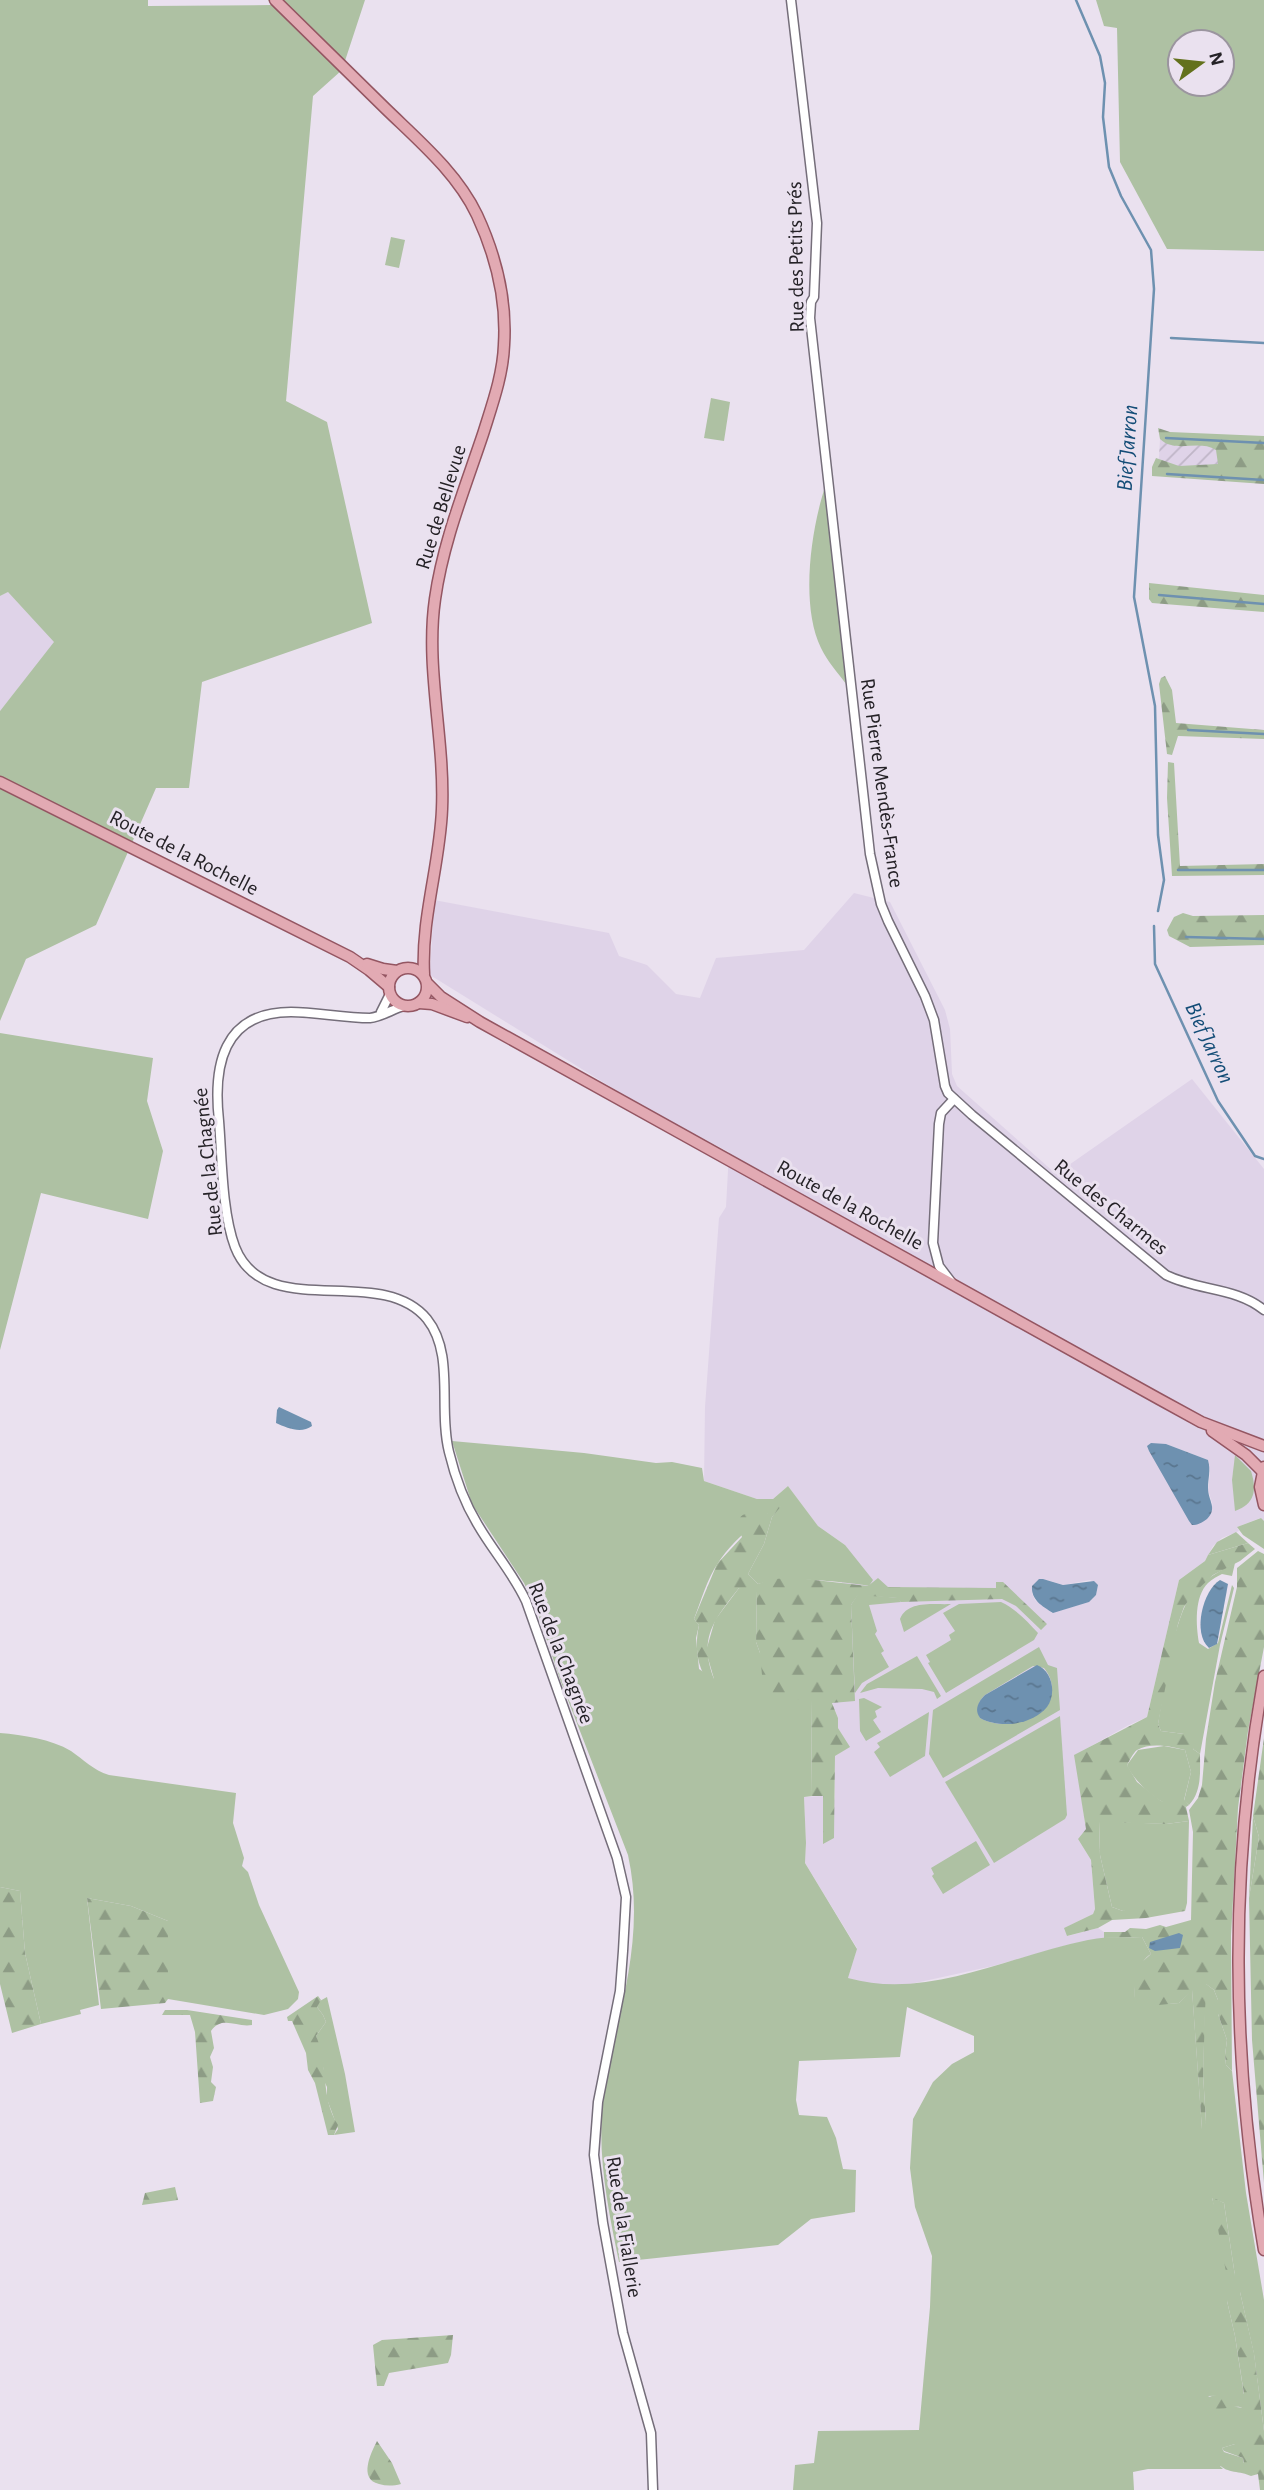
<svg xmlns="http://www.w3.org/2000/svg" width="1264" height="2490" font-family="'Alegreya Sans',sans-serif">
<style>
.built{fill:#dfd3e8;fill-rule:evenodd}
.industrial{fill:url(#industrial-furrows)}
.grass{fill:#aec1a3;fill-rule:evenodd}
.forest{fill:url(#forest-firs)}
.water{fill:url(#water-ripples)}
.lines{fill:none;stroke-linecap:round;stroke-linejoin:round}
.stream{stroke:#6e91b0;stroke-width:2.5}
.minor-casing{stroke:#756e7a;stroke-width:11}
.major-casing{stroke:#945662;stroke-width:13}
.minor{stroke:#fff;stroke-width:8}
.major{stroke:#e2aab3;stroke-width:10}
.labels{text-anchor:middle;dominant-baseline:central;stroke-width:6;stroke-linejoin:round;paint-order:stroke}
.street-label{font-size:21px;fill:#252227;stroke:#eae1ef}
.water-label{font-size:23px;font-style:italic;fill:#144d77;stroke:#eae1ef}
</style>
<defs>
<pattern id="industrial-furrows" width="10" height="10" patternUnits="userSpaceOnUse" patternTransform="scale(1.75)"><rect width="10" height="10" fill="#dfd3e8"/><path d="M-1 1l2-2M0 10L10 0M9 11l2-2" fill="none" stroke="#bfb5c7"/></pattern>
<pattern id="forest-firs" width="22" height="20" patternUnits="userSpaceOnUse" patternTransform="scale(1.75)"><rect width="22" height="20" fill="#aec1a3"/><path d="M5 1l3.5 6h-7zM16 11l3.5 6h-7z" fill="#8d9c85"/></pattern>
<pattern id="water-ripples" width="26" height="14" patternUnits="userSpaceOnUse" patternTransform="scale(1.75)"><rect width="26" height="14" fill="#6e91b0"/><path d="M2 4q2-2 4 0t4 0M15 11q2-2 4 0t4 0" fill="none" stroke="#5a768f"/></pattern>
</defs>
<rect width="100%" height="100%" fill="#eae1ef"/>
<g class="built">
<path d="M8 592 55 642 0 711V596Z"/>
<path d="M854 893 890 902 945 1010 950 1029 952 1074 957 1086 1056 1174 1192 1079 1264 1169V1521L1260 1518 1237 1527 1239 1531 1222 1538 1213 1546 1205 1561 1179 1580 1147 1717 1127 1726 1075 1755 1086 1829 1078 1839 1091 1860 1095 1909 1093 1914 1065 1928 1068 1936 1098 1928 1104 1932V1938L1071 1944 993 1966 906 1985H872L848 1978 857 1948 805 1863 806 1843 804 1797 823 1796V1843L835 1797V1756L849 1747 838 1728V1718L832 1702 845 1545 818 1526 788 1486 773 1499H757L704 1481 705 1407 719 1218 726 1207 729 1152 648 1110 430 975 434 900 609 933 619 956 647 965 676 994 700 998 716 958 804 950ZM1166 1444 1208 1460 1210 1473 1208 1490 1213 1506ZM1047 1580 1063 1585 1090 1580 1098 1585 1096 1595 1088 1602 1052 1613 1035 1600 1032 1593Z"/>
</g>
<path class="industrial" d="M1160 439 1220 443V473L1156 470 1159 457Z"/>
<g class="grass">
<path d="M0 0H148V6L272 5 268 0H365L342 70 313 96 286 401 327 422 372 623 202 682 189 788H156L96 925 26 959 0 1021V711L54 642 8 592 0 596Z"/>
<path d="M1096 0H1264V251L1167 249 1120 162 1117 28 1104 26ZM1222 42V84H1180V42Z"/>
<path d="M391 237 405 240 399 268 385 265Z"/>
<path d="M711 398 730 402 724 441 704 438Z"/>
<path d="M825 487 846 684C838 673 827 661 821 648 800 605 811 530 825 487Z"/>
<path d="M0 1033 153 1058 147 1101 163 1151 148 1219 41 1193 0 1350Z"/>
<path d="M452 1441 584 1453 656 1463 672 1462 702 1468 704 1481 757 1499H773L788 1486 818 1526 845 1545 873 1580 869 1586C842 1581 783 1576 758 1584L748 1574 764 1544 772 1517 782 1504C759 1519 733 1540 718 1563 707 1579 701 1601 694 1619L699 1625 696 1638 699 1669 714 1679 706 1651 715 1620 739 1588 757 1591 756 1642 760 1653 811 1699 812 1796 804 1797 806 1843 805 1863 857 1949 848 1978C928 2001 1010 1955 1088 1940 1106 1936 1124 1938 1142 1937L1151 1954C1137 1963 1134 1983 1135 1998L1165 2004 1179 2003 1192 1989 1202 2129 1206 2122 1203 2074 1205 1983 1214 1990 1218 2000V2014L1227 2040 1225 2055 1226 2065 1232 2071 1246 2193 1264 2300V2431L1254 2354 1240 2292 1227 2301 1235 2336 1244 2395 1208 2396 1229 2406 1244 2408 1249 2414 1254 2444H1235L1222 2448 1224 2452 1243 2458 1244 2464 1220 2466 1223 2469H1148L1133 2472 1134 2490H793L795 2465 814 2463 818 2431 919 2430 930 2307 932 2256 915 2207 910 2168 913 2119 933 2082 952 2064 974 2052V2036L907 2007 900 2057 799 2061 796 2100 799 2115 827 2117 836 2138 843 2169 856 2170 855 2212 811 2219 778 2245 619 2262C607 2204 595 2146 605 2087 619 2008 646 1937 628 1855L561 1682 537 1611 524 1583 472 1504ZM1212 2198 1224 2203 1235 2276Z"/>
<path d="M1235 1455 1251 1471C1257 1490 1255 1504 1235 1511L1232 1480Z"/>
<path d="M1261 1518 1264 1521V1549L1243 1535 1237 1527Z"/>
<path d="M1236 1532 1248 1543 1208 1555 1217 1542Z"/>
<path d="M1235 1563 1232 1576 1222 1574C1218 1576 1212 1579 1208 1583 1194 1597 1196 1625 1199 1643L1208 1649 1218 1643 1232 1585 1234 1588 1220 1645 1200 1754 1193 1749 1194 1746 1184 1734 1161 1731 1158 1724C1164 1692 1173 1618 1192 1594 1203 1580 1219 1571 1235 1563Z"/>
<path d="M858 1594 898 1598 901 1602 869 1605 877 1631 875 1634 884 1651 881 1653 889 1667 862 1683 855 1693 851 1605Z"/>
<path d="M1001 1602C1016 1609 1027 1621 1038 1633L1034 1640 946 1693 928 1663 930 1662 926 1655 951 1640 949 1635 955 1631 943 1613 959 1604Z"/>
<path d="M951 1604 904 1632 900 1619C908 1600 934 1605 951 1604Z"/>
<path d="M1039 1647 1048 1665 1057 1668 1060 1710 943 1778 929 1754 933 1710ZM1033 1666 1044 1668C1054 1680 1054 1693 1047 1706 1028 1723 1003 1730 980 1718 977 1708 977 1703 985 1695Z"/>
<path d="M917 1656 941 1696 937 1699 934 1692 922 1689 878 1688 860 1693 867 1684Z"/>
<path d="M864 1698 882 1707 875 1711 877 1717 873 1720 881 1732 866 1741 860 1731 859 1699Z"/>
<path d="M929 1712 925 1756 890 1777 874 1752 880 1747 877 1743Z"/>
<path d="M1060 1716 1067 1815 1065 1819 994 1863 945 1782Z"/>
<path d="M0 1733C23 1735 51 1739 71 1751 84 1760 93 1770 109 1775L236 1793 233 1823 244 1858 242 1866 248 1872 259 1905 299 1992 298 1999 288 2009 264 2015 168 1999V1921L131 1906 87 1898 99 2005 80 2010 81 2014 41 2024 25 1953 20 1891 0 1887Z"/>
<path d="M1164 1746 1185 1750 1191 1772 1184 1800 1189 1805 1186 1807C1178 1802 1171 1806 1163 1802 1152 1797 1131 1777 1127 1765L1138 1750Z"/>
<path d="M1253 1816 1259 1837 1249 1898Z"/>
<path d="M1099 1821 1166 1824 1189 1821 1187 1903 1123 1911 1112 1907 1100 1855Z"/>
<path d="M976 1841 990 1865 943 1894 932 1876 934 1874 931 1868Z"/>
<path d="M327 1997 345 2074 355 2132 334 2135 338 2129 327 2099V2087L323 2079 324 2071 316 2036 326 2022 323 2015 317 2007 318 2002Z"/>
</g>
<g class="forest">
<path d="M1158 428 1170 432 1264 436V484L1152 476V467L1156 458 1179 466 1218 464 1216 450C1198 439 1176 454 1160 439Z"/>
<path d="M1149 583 1264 595V612L1152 603 1149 599Z"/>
<path d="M1165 676 1172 690 1176 723 1264 730V739L1178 736 1172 755 1167 754 1159 684 1161 678Z"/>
<path d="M1168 762 1174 763 1180 866 1264 864V875L1172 876 1167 798Z"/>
<path d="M1183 913 1193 916 1264 915V945L1190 947 1169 936 1167 930 1174 917Z"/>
<path d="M774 1503 783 1504 772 1517 764 1544 748 1574 758 1584 772 1579 797 1578 868 1586 878 1578 888 1587 996 1588V1582H1003L1047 1624 1041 1630 1016 1606 1002 1599 901 1602 897 1598 858 1595 851 1605 855 1701 832 1703 838 1718V1728L850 1747 835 1756 834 1838 823 1844V1796H812L811 1700 764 1697 760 1653 756 1642 757 1591 745 1592 739 1588C714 1620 698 1638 714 1679L707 1680C696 1664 695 1644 699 1625L694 1619 717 1564 742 1537C731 1513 747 1510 767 1514Z"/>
<path d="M1248 1543 1255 1549 1240 1561 1213 1575 1192 1595 1184 1607 1178 1624 1158 1724 1161 1731 1184 1734 1190 1729H1198L1202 1740 1193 1749 1200 1754C1200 1772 1202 1791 1189 1805L1184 1801 1191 1772 1185 1750C1171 1746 1150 1742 1137 1750 1133 1753 1130 1760 1127 1765L1137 1782 1161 1801 1181 1804 1186 1807 1189 1821 1166 1824 1099 1822 1100 1855 1112 1907 1123 1911 1129 1908 1183 1902 1187 1903 1185 1911 1146 1918 1112 1920 1098 1928 1067 1936 1064 1928 1093 1914 1095 1909 1091 1860 1078 1839 1086 1829 1074 1755 1147 1717 1179 1580 1205 1561 1208 1555Z"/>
<path d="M1258 1551 1264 1554V1647L1248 1731 1238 1808 1231 1936 1232 2071 1226 2065 1225 2055 1227 2040 1218 2014V2000L1214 1990 1206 1984 1203 2074 1206 2122 1205 2129 1202 2130 1192 1990 1179 2003 1138 2007 1135 1998 1133 1970 1151 1954 1142 1937 1104 1938V1932H1125L1130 1928 1146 1929 1160 1925 1166 1927 1191 1920 1193 1832 1189 1810 1198 1798 1202 1785 1206 1739 1215 1682 1237 1587V1568Z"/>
<path d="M1264 1738V2183L1252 2040 1249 1898 1259 1837 1253 1816Z"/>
<path d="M0 1887 20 1891 25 1953 41 2024 12 2033 0 1984Z"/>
<path d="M87 1898 131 1906 168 1921V1999L165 2003 101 2009Z"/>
<path d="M318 1996 321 2000 317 2007 323 2015 326 2022 316 2036C329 2065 320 2097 338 2125L334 2135H328L315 2083 308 2070 306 2053 292 2021H288L287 2017Z"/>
<path d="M165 2010H187L252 2020V2025C237 2028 222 2015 211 2031L214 2048 210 2057 213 2067 211 2082 216 2087 213 2101 200 2103 195 2032 190 2015H162Z"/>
<path d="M175 2187 178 2200 142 2205 145 2193Z"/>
<path d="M1212 2197 1224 2203 1235 2276 1226 2272Z"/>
<path d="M1229 2289 1240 2292 1254 2353 1264 2431V2490H1260L1258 2474 1251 2476C1241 2471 1226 2473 1220 2465L1244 2463 1243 2458 1224 2451 1222 2448 1235 2444H1253C1245 2383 1238 2419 1201 2405 1207 2390 1230 2396 1244 2394L1235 2336 1227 2301Z"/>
<path d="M453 2335 451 2355 448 2363 389 2373 384 2386H377L373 2345 382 2340Z"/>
<path d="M377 2441 392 2463 401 2484C393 2486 386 2486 379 2484 358 2479 371 2453 377 2441Z"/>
</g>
<g class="water">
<path d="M279 1407 311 1422 312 1426C301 1434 287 1428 276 1423L277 1410Z"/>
<path d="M1151 1443 1166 1444 1208 1460C1211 1471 1208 1478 1208 1488 1208 1501 1218 1508 1207 1519 1201 1523 1198 1525 1192 1525L1189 1521 1149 1451 1147 1446Z"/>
<path d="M1039 1579H1043L1063 1585 1094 1581 1098 1585 1096 1595 1089 1602 1053 1613C1042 1606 1031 1600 1032 1586Z"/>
<path d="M1220 1580 1228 1584 1217 1644 1209 1648C1192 1633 1203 1590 1220 1580Z"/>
<path d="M1037 1665C1052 1671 1057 1693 1047 1707 1032 1725 1000 1729 980 1718 974 1710 978 1702 985 1695Z"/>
<path d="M1179 1933 1183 1935 1180 1948 1155 1951 1149 1948 1150 1942Z"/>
</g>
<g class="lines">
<g class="stream">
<path d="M1076 0 1100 56 1105 83 1103 117 1109 167 1121 196 1151 250 1154 289 1134 597 1155 706 1158 835 1164 880 1158 911"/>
<path d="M1171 338 1264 343"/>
<path d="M1166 438 1264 443"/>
<path d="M1167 474 1264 480"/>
<path d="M1159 595 1264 604"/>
<path d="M1188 730 1264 734"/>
<path d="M1178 870H1264"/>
<path d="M1154 926 1155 964 1218 1101 1255 1156 1264 1159"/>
<path d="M1186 937 1264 939"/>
</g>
<defs>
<g id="minor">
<path d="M791 0 817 223 814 297 811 302 810 318 870 854 881 904 888 921 925 996 934 1020 945 1086 948 1093 972 1115 1166 1275C1198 1291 1236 1287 1264 1310"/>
<path d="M404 1006C393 1009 381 1017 370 1018 343 1018 317 1012 291 1012 222 1012 213 1067 219 1121 222 1158 222 1213 235 1247 265 1324 380 1262 427 1319 455 1354 438 1408 449 1452 455 1477 464 1502 478 1525 493 1551 513 1573 526 1601L617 1858 626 1897 623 1951 620 1991 598 2102 594 2155 603 2223 623 2333 651 2433 653 2490"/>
<path d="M381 1012 390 994"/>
<path d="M952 1283 939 1266 933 1243 939 1124 941 1113 954 1099"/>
</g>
<g id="major">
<path d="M275 0C312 36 349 73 386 109 419 141 457 173 477 215 496 256 507 299 504 345 503 375 492 405 483 434 465 488 443 542 435 599 425 668 445 739 442 809 440 864 421 918 424 974"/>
<path d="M0 782 350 957 369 970 389 987"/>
<path d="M367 964 383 969 397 971"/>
<circle cx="408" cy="987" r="19"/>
<path d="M428 984 441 997 480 1022 1159 1399 1201 1422 1264 1446"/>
<path d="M419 1003 432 1004 467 1017"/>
<path d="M1212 1431 1246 1455 1262 1471"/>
<path d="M1264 1467 1260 1487 1264 1505"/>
<path d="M1264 1676C1229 1870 1231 2056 1264 2250"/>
</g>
</defs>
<use href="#minor" class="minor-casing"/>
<use href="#major" class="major-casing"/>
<use href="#minor" class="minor"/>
<use href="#major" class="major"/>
</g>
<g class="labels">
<g class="street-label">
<text transform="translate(796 257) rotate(-91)">Rue des Petits Prés</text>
<text transform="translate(441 507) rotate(-73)">Rue de Bellevue</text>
<text transform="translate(882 783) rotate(82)">Rue Pierre Mendès-France</text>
<text transform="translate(184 853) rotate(27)">Route de la Rochelle</text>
<text transform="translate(208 1162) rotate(-96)">Rue de la Chagnée</text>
<text transform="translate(850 1205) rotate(29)">Route de la Rochelle</text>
<text transform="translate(1111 1207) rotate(39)">Rue des Charmes</text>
<text transform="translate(561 1653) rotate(69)">Rue de la Chagnée</text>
<text transform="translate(624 2227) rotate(81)">Rue de la Fiallerie</text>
</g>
<g class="water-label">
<text transform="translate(1128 448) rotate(-86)">Bief Jarron</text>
<text transform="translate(1209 1043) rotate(65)">Bief Jarron</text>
</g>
</g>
<g transform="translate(1201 63) rotate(75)"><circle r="33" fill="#eae1ef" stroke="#9b959f" stroke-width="2"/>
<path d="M0-5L12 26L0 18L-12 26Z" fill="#63711c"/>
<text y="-10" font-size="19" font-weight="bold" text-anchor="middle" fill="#252227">N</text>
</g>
</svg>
